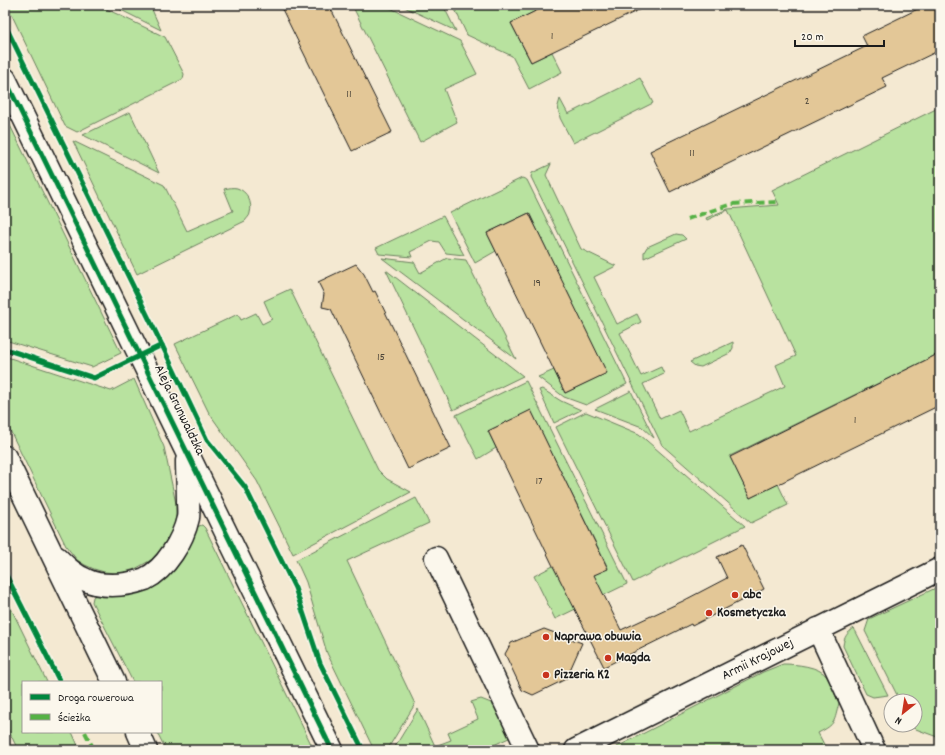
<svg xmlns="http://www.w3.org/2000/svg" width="945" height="755" font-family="Dekko,sans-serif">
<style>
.green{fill:#b8e29f;stroke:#6a7f5e}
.building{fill:#e3c797;stroke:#1c1c1c}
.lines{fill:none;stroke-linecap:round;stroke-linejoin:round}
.minor-casing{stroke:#1c1c1c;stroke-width:25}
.minor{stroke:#fbf7ec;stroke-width:22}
.quiet{stroke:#55b145;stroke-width:4;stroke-dasharray:8 4;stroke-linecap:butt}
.cycleway-casing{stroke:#fbf7ec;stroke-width:8}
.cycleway{stroke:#00873e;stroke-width:5}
.poi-dot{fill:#c8321e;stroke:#fbf7ec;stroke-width:1.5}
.labels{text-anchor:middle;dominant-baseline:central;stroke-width:3;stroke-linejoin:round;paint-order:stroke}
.number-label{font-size:12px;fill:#4e473b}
.street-label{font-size:14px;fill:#1c1c1c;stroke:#fbf7ec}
.poi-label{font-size:14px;font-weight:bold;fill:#1c1c1c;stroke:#fbf7ec;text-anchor:start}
</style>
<rect width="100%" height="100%" fill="#f4e9d2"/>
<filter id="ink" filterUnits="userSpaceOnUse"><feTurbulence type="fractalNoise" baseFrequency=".025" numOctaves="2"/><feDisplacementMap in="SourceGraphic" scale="8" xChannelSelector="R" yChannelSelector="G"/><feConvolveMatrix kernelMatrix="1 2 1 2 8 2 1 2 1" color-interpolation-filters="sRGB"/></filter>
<g filter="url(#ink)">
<g class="green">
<path d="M7 5H98L165 37 184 74 183 79 77 132 65 126Z"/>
<path d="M111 5H150L161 30Z"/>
<path d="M352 5H384L460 41 477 74 444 89 457 122 420 142Z"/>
<path d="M400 5H443L456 31Z"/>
<path d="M453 5H548L511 23 531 62 552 52 562 72 529 89 512 56 467 35Z"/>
<path d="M640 78 653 103 573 143 560 118 558 106 560 99 568 114Z"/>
<path d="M940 107V353L730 456 750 498 778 484 788 505 751 523 662 445 531 177 532 173 551 164 546 175 581 249 616 266 594 277 617 324 637 314 641 322 620 333 641 376 661 367 664 374 643 384 660 419 679 410 689 431 785 386 776 365 796 356 728 210 707 220 706 218 728 209 779 205 772 190Z"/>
<path d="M130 112 159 173 83 135Z"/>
<path d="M5 115 121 353 92 367 5 340Z"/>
<path d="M73 141 164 185 187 231 233 211 224 189C228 188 233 187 237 188 247 191 253 203 250 213 250 216 247 218 245 221L137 274Z"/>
<path d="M522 178 527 180 627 384 586 405 564 397 538 377 554 370 565 393 606 373 529 213 487 233 496 251 475 263 450 213Z"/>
<path d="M443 216 464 255 446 253 439 242 432 241 410 252 412 257 379 254 376 248Z"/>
<path d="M676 234 682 235 686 239 644 258V252L647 247Z"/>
<path d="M382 258 414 262 420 273 447 258 466 260 516 359Z"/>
<path d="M386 270 523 376 453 410Z"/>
<path d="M290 289 378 470 387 479 411 492 293 554 257 481 209 413 175 344 238 314 241 320 256 313 262 324 272 319 264 301Z"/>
<path d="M733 342V348L730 353 701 367 695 366 690 362Z"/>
<path d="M7 357 111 391 134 379 164 447 176 504V517L174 526 169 536 164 545 158 553 151 560 135 569 125 572 115 573 104 572 94 569 85 565 77 560 66 546 5 420V358Z"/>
<path d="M526 381 627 584 555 619 534 576 553 566 565 589 608 568 531 411 488 431 496 448 478 459 456 415Z"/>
<path d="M542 389 561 401 581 410 554 423 539 390Z"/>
<path d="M631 391 654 438 642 427 595 409Z"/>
<path d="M586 412 639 434 745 526 633 582 556 427Z"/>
<path d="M416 498 429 523 347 561 415 704 387 750H374L327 653 306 582 296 560Z"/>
<path d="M202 525 205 528 314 750H166L157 732H161V682H133L92 602 93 597 97 594 166 577 175 569 183 558 190 546 196 528 199 526Z"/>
<path d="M940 586V738L913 728 912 725H915V701H900L865 631 869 619Z"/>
<path d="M5 596 47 682H23V732H72L80 750H18L5 723Z"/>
<path d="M854 628 888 695 873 697 866 694 843 646C844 637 847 633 854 628Z"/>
<path d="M783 664C795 664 820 666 827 677 832 685 835 695 839 703 834 722 836 724 818 733L827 750H611L763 672Z"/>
<path d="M481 699 491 703 502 716 511 737 483 750H393L418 709 435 746 451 740 448 733 478 719 471 702Z"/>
</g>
<g class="building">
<path d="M280 5H329L392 132 352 151Z"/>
<path d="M548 5H649L531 62 511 23Z"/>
<path d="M926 5H940V50L882 78 887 87 670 192 650 151 867 46 862 36Z"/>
<path d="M529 213 607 373 565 393 487 233Z"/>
<path d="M356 264 364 274 373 292 375 291 451 448 408 469 331 309 322 307 324 294 318 282Z"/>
<path d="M940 353V405L750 498 730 457Z"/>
<path d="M531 410 608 569 594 575 621 630 683 601 727 578 717 557 742 545 764 589 692 626 691 624 604 667 553 566 488 431Z"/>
<path d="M544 629 582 643 566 679 533 695 522 690 505 654 511 643Z"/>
</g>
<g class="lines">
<defs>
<g id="minor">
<path d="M5 79 332 750"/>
<path d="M5 457 114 682"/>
<path d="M57 558C66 567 74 575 86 580 94 584 103 585 112 585 124 585 134 583 145 579 166 569 183 540 188 518 189 513 188 506 188 500 188 487 187 474 187 461"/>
<path d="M436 558 528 750"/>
<path d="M818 629 874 750"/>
<path d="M138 732 146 750"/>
<path id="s1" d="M576 750 940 569"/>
</g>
</defs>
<use href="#minor" class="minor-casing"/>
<use href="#minor" class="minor"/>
<g class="quiet">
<path d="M687 219 732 204 777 202"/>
<path d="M85 732 94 750"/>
</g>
<defs>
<g id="cycleway">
<path d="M5 25 162 345 207 440 245 487 295 588 320 663 363 750"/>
<path d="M5 79 332 750"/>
<path d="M5 349 94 378 162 345"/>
<path d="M5 573 60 682"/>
</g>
</defs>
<use href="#cycleway" class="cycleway-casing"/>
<use href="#cycleway" class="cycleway"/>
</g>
</g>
<g class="poi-dot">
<circle cx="735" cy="595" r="4"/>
<circle cx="709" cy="613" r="4"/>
<circle cx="546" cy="637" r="4"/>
<circle cx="608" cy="658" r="4"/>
<circle cx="546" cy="675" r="4"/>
</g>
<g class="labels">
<g class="number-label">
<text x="552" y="36">1</text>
<text x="349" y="94">11</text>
<text x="807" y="101">2</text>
<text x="692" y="153">11</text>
<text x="537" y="283">19</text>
<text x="381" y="357">15</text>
<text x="855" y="420">1</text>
<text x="539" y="481">17</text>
</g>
<g class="street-label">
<text transform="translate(179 410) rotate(64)">Aleja Grunwaldzka</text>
<text stroke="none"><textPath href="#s1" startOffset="203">Armii Krajowej</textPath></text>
</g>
<g class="poi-label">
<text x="743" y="595">abc</text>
<text x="717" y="613">Kosmetyczka</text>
<text x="554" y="637">Naprawa obuwia</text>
<text x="616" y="658">Magda</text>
<text x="554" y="675">Pizzeria K2</text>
</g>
</g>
<rect width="945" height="755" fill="none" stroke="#fbf7ec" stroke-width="20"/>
<rect x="10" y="10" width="925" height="735" fill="none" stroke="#1c1c1c" stroke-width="1.5" filter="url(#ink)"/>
<rect x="22" y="681" width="140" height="52" fill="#fbf7ec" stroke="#a29f99"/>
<rect x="30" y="694" width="20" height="6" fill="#00873e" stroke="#a29f99"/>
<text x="58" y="701" font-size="12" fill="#1c1c1c">Droga rowerowa</text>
<rect x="30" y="714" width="20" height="6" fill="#55b145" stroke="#a29f99"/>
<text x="58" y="721" font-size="12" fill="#1c1c1c">Ścieżka</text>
<g transform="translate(903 713) rotate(210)"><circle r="19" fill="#fbf7ec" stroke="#a29f99"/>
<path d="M0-3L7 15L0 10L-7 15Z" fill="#c8321e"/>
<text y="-6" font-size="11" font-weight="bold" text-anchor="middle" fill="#1c1c1c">N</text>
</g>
<path d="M795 40v6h89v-6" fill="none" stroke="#1c1c1c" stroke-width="2"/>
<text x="801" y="40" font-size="12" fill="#1c1c1c" stroke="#fbf7ec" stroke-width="3" paint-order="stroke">20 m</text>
</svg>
